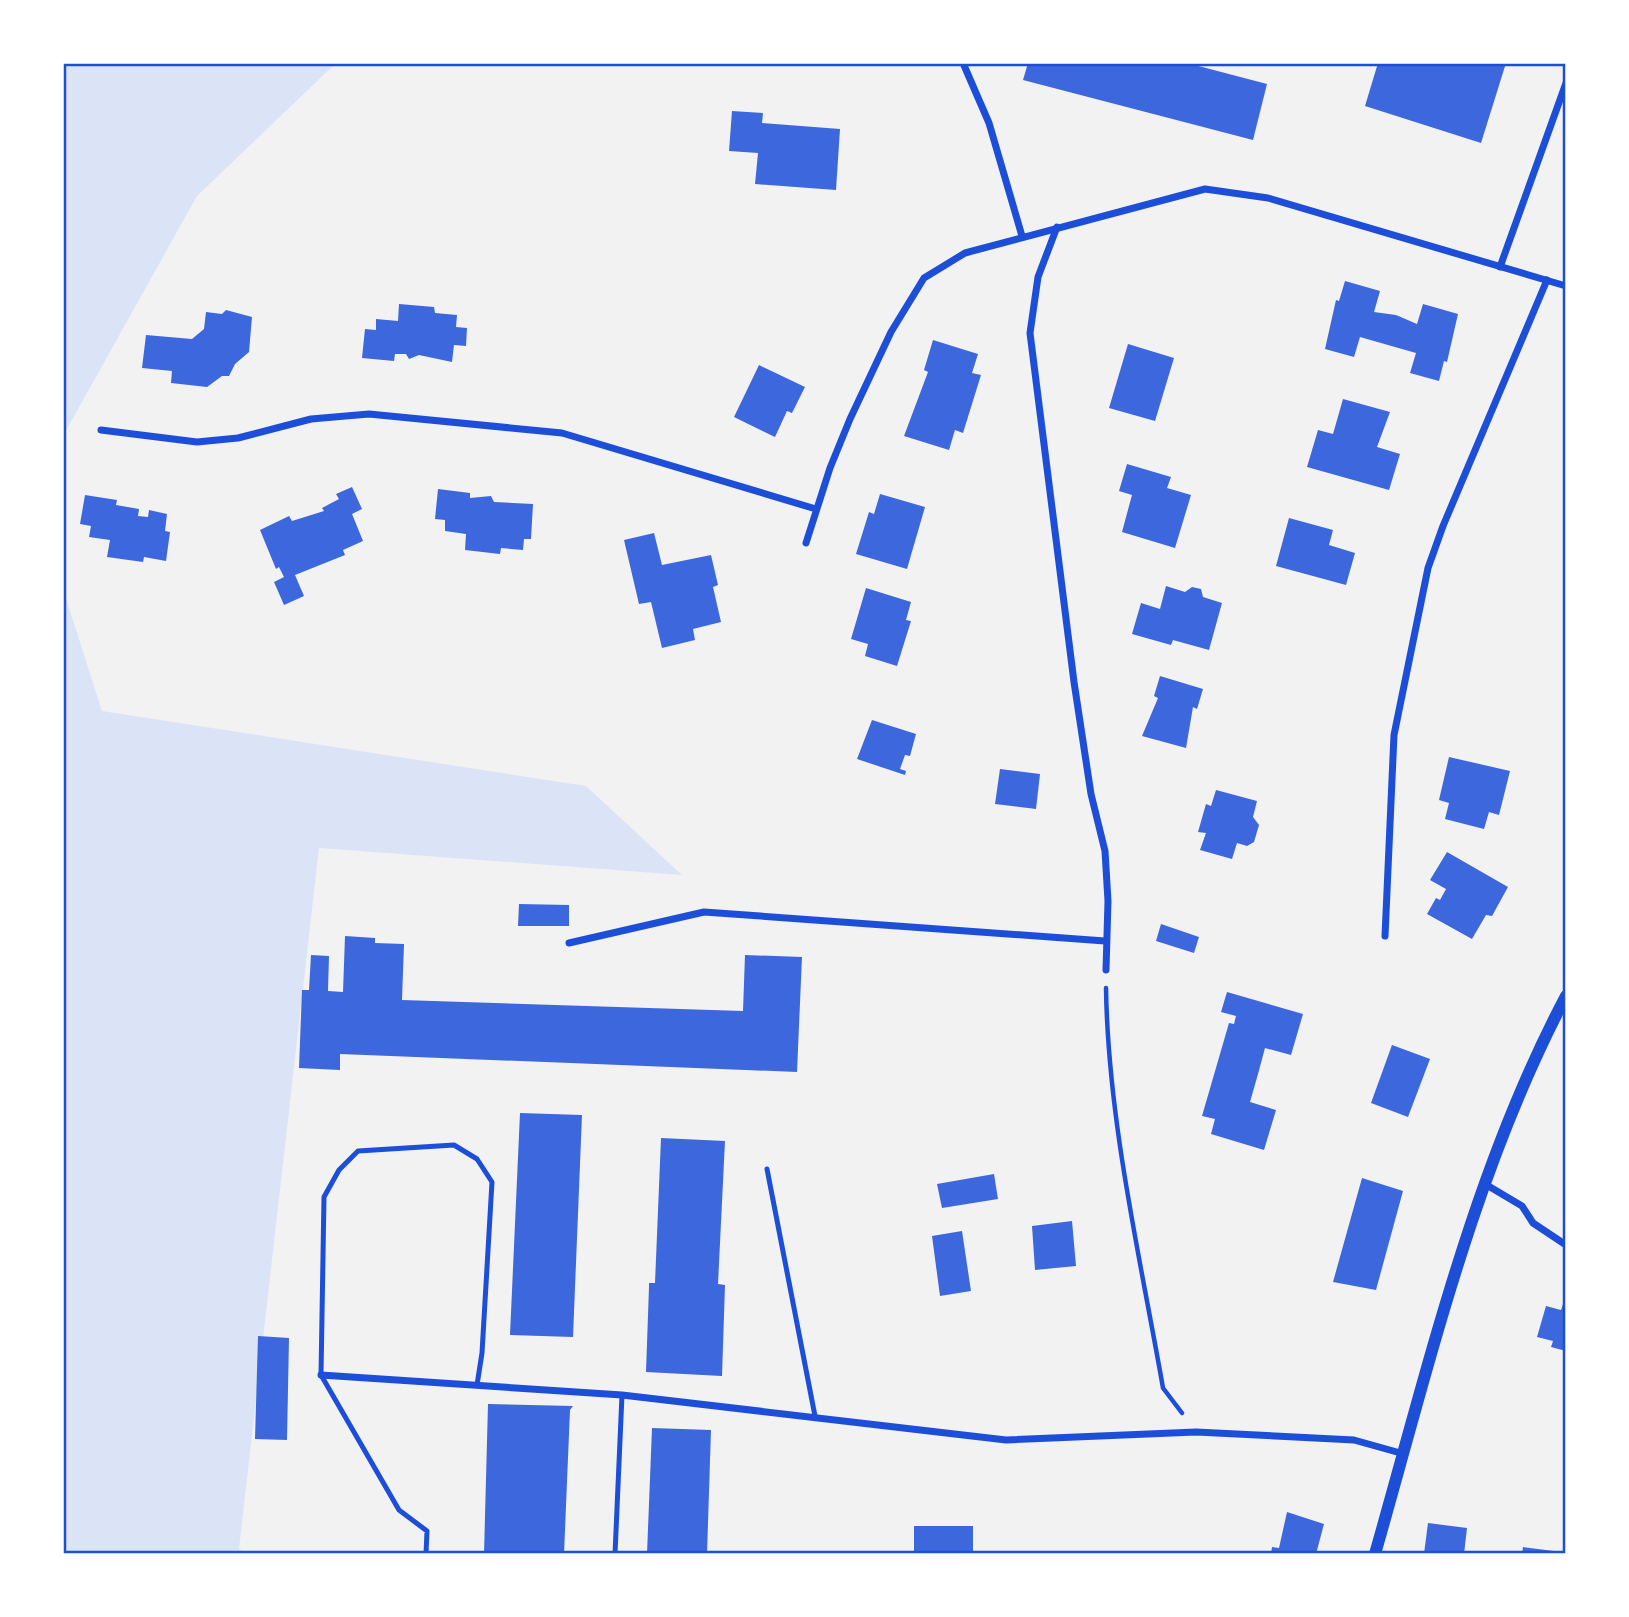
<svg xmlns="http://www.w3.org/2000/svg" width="1629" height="1617" font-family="'Titillium Web',sans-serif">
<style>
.green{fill:#dbe4f7}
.building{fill:#3d67dc}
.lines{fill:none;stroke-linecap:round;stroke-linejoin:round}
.path{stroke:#1d4ed8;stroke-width:4.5}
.service{stroke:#1d4ed8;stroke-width:5}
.minor{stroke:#1d4ed8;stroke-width:7}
.tertiary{stroke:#1d4ed8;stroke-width:12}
.neatline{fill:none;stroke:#1d4ed8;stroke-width:2.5}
</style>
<rect width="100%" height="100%" fill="#f2f2f2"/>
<g class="green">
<path d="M63 63H336L197 196 63 436Z"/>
<path d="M63 589 102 711 586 786 682 875 319 848 239 1549 247 1554H63Z"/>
</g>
<g class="building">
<path d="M1028 63H1187L1267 84 1253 140 1023 80Z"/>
<path d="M1378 63H1506L1481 143 1365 106Z"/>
<path d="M732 111 763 113 762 123 840 129 836 190 755 184 758 153 729 151Z"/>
<path d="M1345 281 1380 291 1374 312 1396 315 1417 324 1423 304 1458 314 1447 362 1444 361 1439 381 1410 373 1416 353 1360 337 1354 357 1325 349 1336 300 1339 301Z"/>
<path d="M399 304 434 307 435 313 457 315 456 327 467 328 466 346 454 345 452 362 419 355 409 359 406 354H395L394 361 362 358 365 329 376 330V319L398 321Z"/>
<path d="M226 310 252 317 249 352 235 364 229 376H222L207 387 171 383 172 371 142 368 146 335 192 339 204 329 206 312 222 314Z"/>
<path d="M933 340 978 354 972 373 981 375 963 433 955 430 949 450 904 436 928 372 924 370Z"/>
<path d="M1128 344 1174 358 1155 421 1109 408Z"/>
<path d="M759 365 805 387 792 413 787 411 775 437 734 417Z"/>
<path d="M1343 399 1390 412 1377 447 1400 454 1389 490 1307 467 1318 430 1333 434Z"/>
<path d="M1127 464 1171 477 1167 488 1191 495 1175 548 1122 532 1132 495 1119 491Z"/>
<path d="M352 487 362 509 352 514 363 541 343 550 345 555 295 575 304 596 284 605 274 582 284 577 279 567 276 569 260 530 289 516 292 521 324 511 322 508 339 499 336 494Z"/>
<path d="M438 489 470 493V498L491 496 494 502 533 504 531 539H524L523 550 501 548 500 554 465 550 466 534 445 531V520L435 519Z"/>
<path d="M880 494 925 507 907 569 856 554 869 512 874 514Z"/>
<path d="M85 495 117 500 116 505 139 509 138 516 148 517 149 510 167 514 165 531 170 532 166 561 144 557 143 562 107 557 110 540 89 537 91 526 80 524Z"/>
<path d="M1289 518 1333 530 1329 545 1355 553 1346 585 1276 566Z"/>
<path d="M654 533 662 565 711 555 718 585 713 587 721 622 693 629 695 640 662 648 651 602 639 604 624 540Z"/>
<path d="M1166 586 1185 592 1192 587 1201 589 1203 597 1222 603 1209 650 1173 640 1171 645 1132 634 1141 603 1160 609Z"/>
<path d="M866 588 911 602 906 620 911 621 897 666 865 656 868 644 851 639Z"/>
<path d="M1160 676 1203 689 1197 709 1193 707 1186 748 1142 736 1158 698 1154 696Z"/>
<path d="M872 720 916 734 910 756 905 755 900 769 906 771 905 775 857 759Z"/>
<path d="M1449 757 1510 771 1499 815 1489 812 1484 829 1445 819 1449 803 1439 800Z"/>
<path d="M1000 769 1040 774 1036 809 995 804Z"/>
<path d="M1216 790 1257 801 1253 817 1259 825 1254 842 1247 846 1237 843 1232 859 1200 850 1206 833 1198 832 1206 804 1211 806Z"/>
<path d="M1447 852 1508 887 1492 916 1486 915 1472 939 1427 914 1436 898 1440 900 1446 889 1430 880Z"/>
<path d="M519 904 569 905V926H518Z"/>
<path d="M1161 924 1199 937 1194 953 1156 941Z"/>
<path d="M345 936 375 938V943L404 944 402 1000 743 1011 745 955 802 957 797 1072 340 1054V1070L299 1068 302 990H309L311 955 329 956 328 991 343 992Z"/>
<path d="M1227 992 1303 1014 1291 1055 1265 1048 1258 1074 1250 1102 1276 1110 1264 1150 1211 1134 1215 1119 1202 1116 1229 1023 1234 1024 1236 1016 1221 1012Z"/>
<path d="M1392 1045 1430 1059 1408 1117 1371 1103Z"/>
<path d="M520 1113 582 1115 573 1337 510 1335Z"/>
<path d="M661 1138 725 1141 718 1284 725 1285 722 1376 646 1372 649 1287V1283H655Z"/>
<path d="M994 1174 998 1199 942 1208 937 1184Z"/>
<path d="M1362 1178 1403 1191 1376 1290 1333 1282Z"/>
<path d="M1072 1221 1076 1266 1035 1270 1032 1226Z"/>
<path d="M962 1231 971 1291 940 1296 932 1236Z"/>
<path d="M1563 1304 1566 1305V1351L1551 1347 1553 1341 1537 1337 1546 1306 1561 1310Z"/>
<path d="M258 1336 289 1338 287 1440 255 1439Z"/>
<path d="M488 1404 573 1406 570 1410 564 1554H484Z"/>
<path d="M652 1428 711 1430 707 1554H647Z"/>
<path d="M1287 1512 1324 1524 1316 1554H1271L1272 1547 1279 1548Z"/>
<path d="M1428 1523 1467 1528 1464 1554H1424Z"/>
<rect x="914" y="1526" width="59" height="28"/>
<path d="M1523 1547 1554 1551 1553 1554H1522Z"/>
</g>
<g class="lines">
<path class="path" d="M1106 988C1108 1120 1140 1257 1163 1388L1182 1413"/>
<g class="service">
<path d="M767 1169 815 1416"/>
<path d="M426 1554 427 1531 399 1510 321 1375 324 1197 339 1170 358 1151 454 1145 477 1159 492 1182 482 1353 477 1385"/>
<path d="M615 1554 622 1395"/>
</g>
<g class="minor">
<path d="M963 63 989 123 1022 236"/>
<path d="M1057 227 1038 277 1030 333 1074 682 1091 794 1105 851 1108 901 1106 970"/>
<path d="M1500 267 1566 83"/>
<path d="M101 430 197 442 238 438 311 419 369 414 562 433 816 509"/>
<path d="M806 543 830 468 850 419 891 332 924 278 965 253 1205 189 1268 198 1566 286"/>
<path d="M1385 936 1394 735 1428 568 1443 526 1547 280"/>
<path d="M569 943 704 912 1105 941"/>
<path d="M1485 1184 1522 1206 1533 1223 1566 1245"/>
<path d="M321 1375 622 1395 1006 1440 1196 1432 1354 1440 1404 1454"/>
</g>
<path class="tertiary" d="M1375 1554C1429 1365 1474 1170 1566 996"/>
</g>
<rect width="1629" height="1617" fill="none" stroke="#ffffff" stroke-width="130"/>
<rect x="65" y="65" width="1499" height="1487" class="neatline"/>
</svg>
